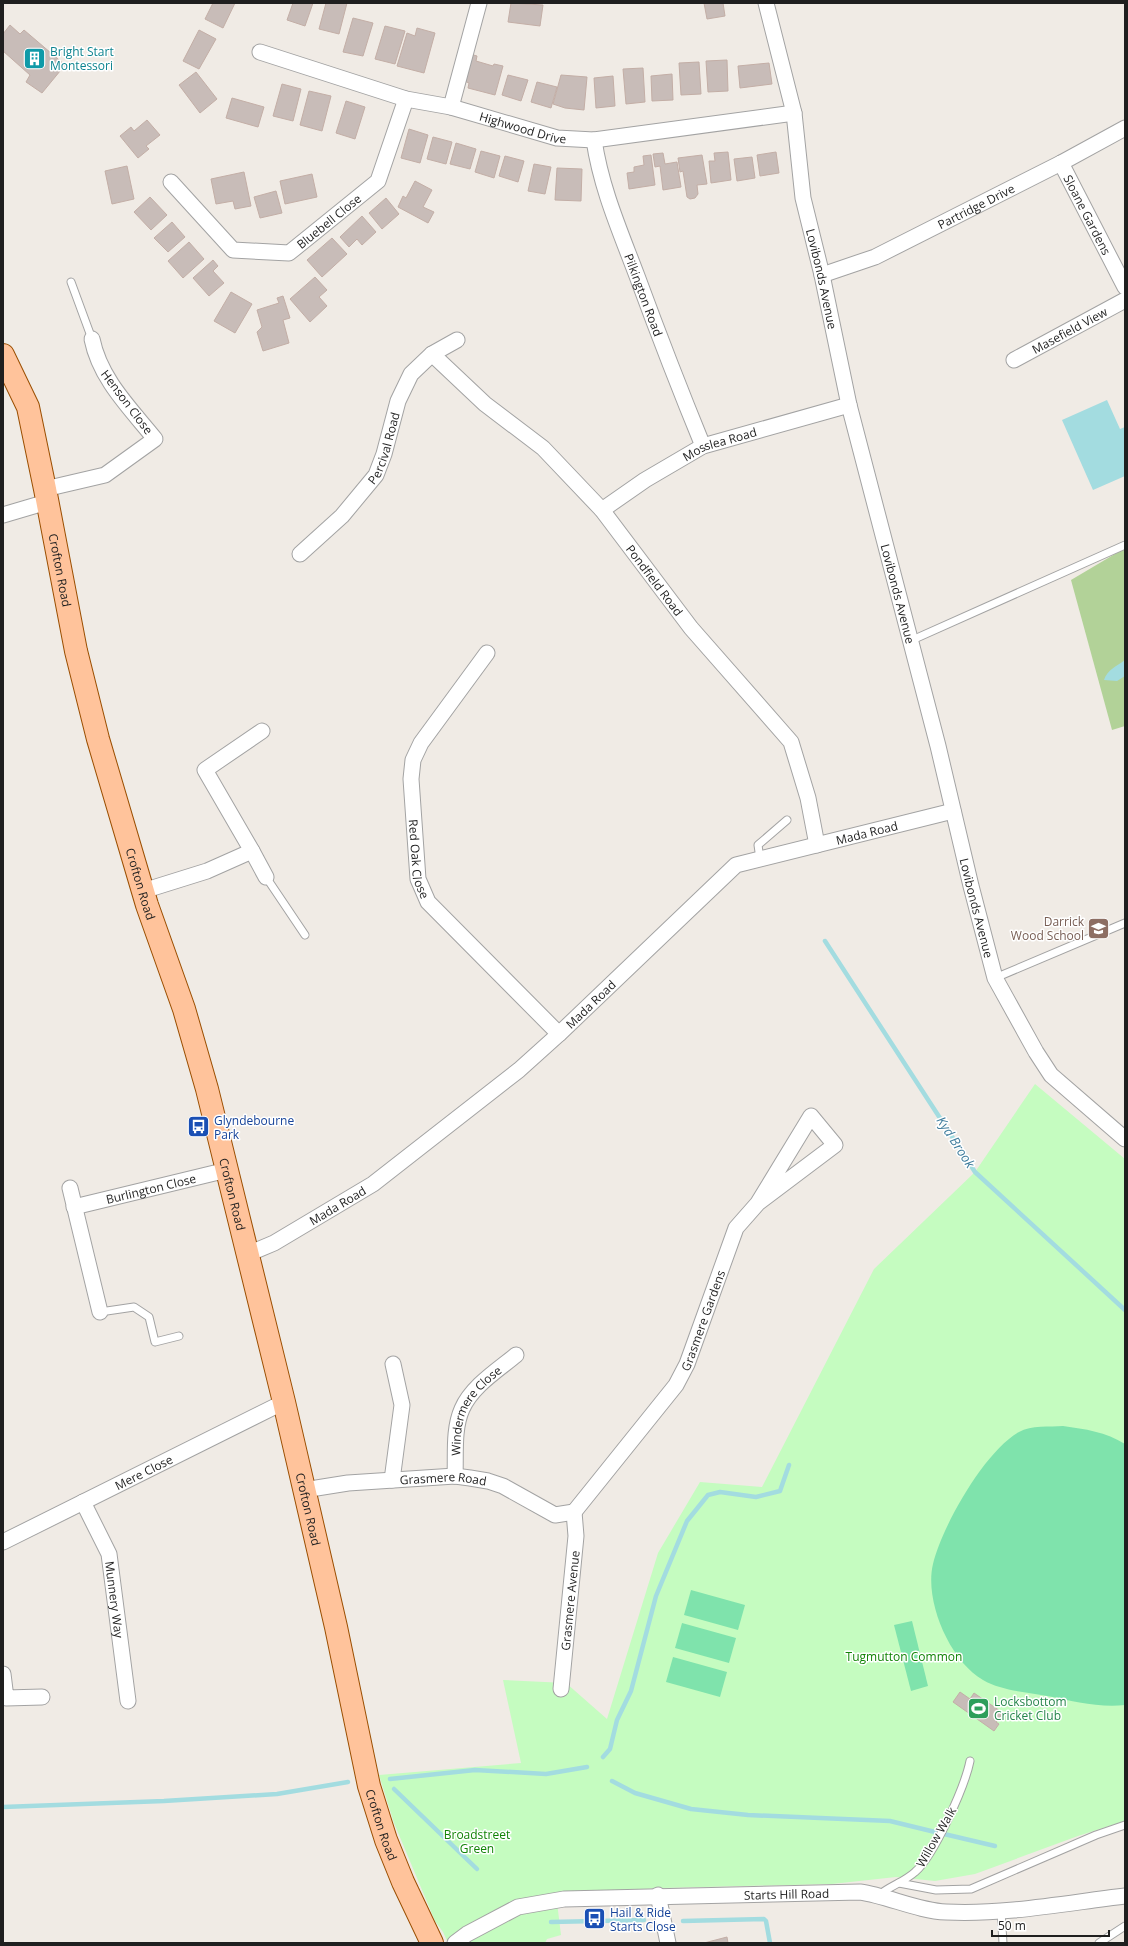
<svg xmlns="http://www.w3.org/2000/svg" width="1128" height="1946" font-family="'Open Sans',sans-serif">
<style>
.forest{fill:#b2d298}
.park{fill:#c5fcc0}
.pitch{fill:#7fe3ac}
.water{fill:#a3dce0}
.lines{fill:none;stroke-linecap:round;stroke-linejoin:round}
.stream{stroke:#a3dce0;stroke-width:4.5}
.building{fill:#c8bcb8;stroke:#c3aea6}
.lane-casing{stroke:#a3a3a3;stroke-width:9}
.street-casing{stroke:#a3a3a3;stroke-width:17}
.primary-casing{stroke:#9a4e00;stroke-width:24}
.lane{stroke:#fff;stroke-width:7}
.street{stroke:#fff;stroke-width:15}
.primary{stroke:#ffc39b;stroke-width:22}
.labels{text-anchor:middle;dominant-baseline:central;stroke-width:3;stroke-linejoin:round;paint-order:stroke}
.culture-label{font-size:12px;fill:#0d838f;stroke:#fff;text-anchor:start}
.street-label{font-size:12px;fill:#1f1f1f;stroke:#fff}
.education-label{font-size:12px;fill:#785e54;stroke:#fff;text-anchor:end}
.transit-label{font-size:12px;fill:#164399;stroke:#fff;text-anchor:start}
.park-label{font-size:12px;fill:#118406;stroke:#fff}
.leisure-label{font-size:12px;fill:#27864d;stroke:#fff;text-anchor:start}
.water-label{font-size:13px;font-style:italic;fill:#3e7c9c;stroke:#fff}
</style>
<rect width="100%" height="100%" fill="#f0ebe5"/>
<path class="forest" d="M1125 548V726L1112 730 1071 580Z"/>
<path class="park" d="M1035 1084 1125 1159V1821L1078 1836 975 1874 935 1881 896 1877 832 1884 662 1888 556 1894 561 1935 547 1939 545 1943H448L443 1932 435 1921 394 1823 379 1775 521 1763 503 1680 566 1683 607 1719 658 1553 700 1482 762 1487 874 1269 975 1172Z"/>
<g class="pitch">
<path d="M1063 1426C1085 1429 1106 1432 1125 1444V1705C1099 1708 1073 1701 1047 1696 1027 1692 1002 1691 983 1680 950 1661 924 1601 933 1564 942 1526 985 1451 1019 1432 1031 1425 1050 1427 1063 1426Z"/>
<path d="M691 1590 745 1605 738 1630 684 1615Z"/>
<path d="M912 1621 928 1686 911 1691 894 1625Z"/>
<path d="M682 1623 736 1638 729 1663 675 1648Z"/>
<path d="M673 1657 727 1672 720 1697 666 1682Z"/>
</g>
<g class="water">
<path d="M1107 400 1120 429 1125 427V476L1093 490 1062 420Z"/>
<path d="M1125 660V676L1117 681 1104 680C1107 670 1117 666 1125 660Z"/>
</g>
<g class="lines">
<g class="stream">
<path d="M825 941 975 1172 1125 1310"/>
<path d="M603 1757 610 1749 617 1720 631 1691 656 1596 687 1521 708 1495 720 1492 756 1497 780 1491 789 1465"/>
<path d="M390 1779 475 1770 546 1774 587 1767"/>
<path d="M612 1781 635 1793 691 1809 748 1815 890 1821 935 1832"/>
<path d="M394 1789 477 1869"/>
<path d="M3 1807 164 1801 277 1794 348 1782"/>
<path d="M944 1834 995 1846"/>
<path d="M683 1921 764 1919 766 1921 770 1943"/>
<path d="M551 1922 644 1920"/>
</g>
</g>
<g class="building">
<path d="M213 3H235L223 28 205 19Z"/>
<path d="M293 3H313L305 26 287 20Z"/>
<path d="M326 3H347L339 34 319 29Z"/>
<path d="M511 3 543 5 540 26 508 22Z"/>
<path d="M704 3H723L725 16 707 19Z"/>
<path d="M353 18 373 23 363 56 343 52Z"/>
<path d="M10 25 20 34 24 30 65 65 42 93 26 82 30 75 3 51V34Z"/>
<path d="M385 26 405 31 395 64 375 59Z"/>
<path d="M417 28 435 33 424 73 397 66 407 33 415 36Z"/>
<path d="M199 30 216 39 199 69 183 61Z"/>
<path d="M470 54 477 56 476 61 493 66 494 64 503 66 495 95 468 88 469 83 462 80Z"/>
<path d="M727 60 728 91 708 92 706 61Z"/>
<path d="M699 62 701 94 681 95 679 63Z"/>
<path d="M769 63 772 84 740 88 738 66Z"/>
<path d="M643 68 645 102 626 104 623 69Z"/>
<path d="M196 72 217 99 200 113 179 85Z"/>
<path d="M672 74 673 100 652 101 651 76Z"/>
<path d="M508 75 528 80 521 101 502 95Z"/>
<path d="M561 75 587 77 584 110 565 108 553 104Z"/>
<path d="M613 76 615 106 596 108 594 78Z"/>
<path d="M537 82 557 87 551 108 531 102Z"/>
<path d="M282 84 301 89 293 121 273 116Z"/>
<path d="M309 91 331 96 322 131 300 125Z"/>
<path d="M232 98 264 107 258 127 226 118Z"/>
<path d="M346 101 365 107 355 139 336 133Z"/>
<path d="M147 120 160 135 146 146 149 149 138 158 120 136 131 127 134 131Z"/>
<path d="M409 129 428 135 420 163 401 158Z"/>
<path d="M433 137 452 142 446 164 427 159Z"/>
<path d="M456 143 476 149 470 169 450 164Z"/>
<path d="M481 151 500 156 494 178 475 172Z"/>
<path d="M728 152 731 180 711 183 709 161H715L714 153Z"/>
<path d="M776 152 779 173 760 176 757 155Z"/>
<path d="M663 153 665 164 677 162 681 187 663 190 660 166 655 167 653 154Z"/>
<path d="M651 155 655 185 629 189 627 173 634 172V167L644 165 643 156Z"/>
<path d="M702 155 707 184 697 185 698 194 695 198 690 199 687 197 683 171 680 172 678 158Z"/>
<path d="M505 156 524 161 518 182 499 176Z"/>
<path d="M752 157 755 178 737 181 734 159Z"/>
<path d="M534 164 551 167 545 194 528 191Z"/>
<path d="M127 166 134 199 112 204 105 171Z"/>
<path d="M557 168 582 169 581 201 555 200Z"/>
<path d="M244 172 251 206 235 209 233 201 216 204 211 179Z"/>
<path d="M312 174 317 197 285 204 280 181Z"/>
<path d="M415 181 432 190 423 207 434 212 428 223 398 207 403 196 406 198Z"/>
<path d="M276 191 282 213 260 218 254 197Z"/>
<path d="M150 197 167 215 151 230 134 212Z"/>
<path d="M386 198 399 214 382 229 369 213Z"/>
<path d="M362 216 376 232 362 245 357 239 349 247 340 237Z"/>
<path d="M172 222 185 237 168 252 154 238Z"/>
<path d="M332 238 347 254 322 277 307 260Z"/>
<path d="M189 242 204 259 183 278 168 261Z"/>
<path d="M213 260 218 266 213 271 224 283 209 296 193 278Z"/>
<path d="M315 277 327 290 319 297 327 306 310 322 290 299Z"/>
<path d="M231 292 252 304 235 333 214 321Z"/>
<path d="M283 296 290 318 283 320 289 343 263 351 257 332 262 327 257 310 279 303 277 298Z"/>
<path d="M960 1692 970 1699 974 1693 1003 1713 996 1722 999 1724 994 1731 953 1702Z"/>
<path d="M727 1937 728 1943H704Z"/>
</g>
<g class="lines">
<defs>
<g id="lane">
<path d="M71 282 92 339"/>
<path d="M910 641 1125 545"/>
<path d="M760 859 758 845 787 820"/>
<path d="M266 877 305 935"/>
<path d="M995 978 1125 923"/>
<path d="M100 1312 134 1307 149 1317 155 1342 179 1336"/>
<path d="M899 1883 936 1890 971 1889 1096 1835 1125 1825"/>
<path d="M879 1895C890 1886 904 1882 915 1872 934 1856 965 1786 970 1761"/>
<path d="M1001 1911 1003 1943"/>
<path d="M1099 1943 1125 1926"/>
</g>
<g id="street">
<path id="s1" d="M766 3 794 113 803 198 822 275 849 405 938 746 971 886 995 978 1036 1052 1051 1075 1125 1139"/>
<path id="s2" d="M260 52 406 99 451 107 557 138 594 140 794 113"/>
<path d="M451 107 479 3"/>
<path id="s3" d="M594 140C601 188 620 231 637 276 658 333 680 390 703 446"/>
<path id="s4" d="M1061 163 1125 287"/>
<path id="s5" d="M171 182 233 250 289 253 378 181 406 99"/>
<path id="s6" d="M822 275 875 257 1061 163 1125 128"/>
<path id="s7" d="M432 354 485 404 543 448 602 510 691 628 791 742 808 798 817 845"/>
<path id="s8" d="M1014 360 1125 300"/>
<path d="M45 489 105 475 155 439C130 408 100 379 92 339"/>
<path id="s9" d="M602 510 645 480 703 446 849 405"/>
<path d="M3 515 47 502"/>
<path id="s10" d="M300 554 342 516 376 475 384 454 398 401 411 374 432 354 457 340"/>
<path id="s11" d="M487 653 421 743 413 760 411 779 418 879 428 902 559 1034"/>
<path d="M252 851 205 770 262 731"/>
<path d="M143 891 207 871 252 851 266 877"/>
<path d="M70 1188 100 1312"/>
<path id="s12" d="M74 1207 227 1170"/>
<path id="s13" d="M248 1254 274 1243 373 1184 519 1070 559 1034 736 865 953 811"/>
<path id="s14" d="M455 1476C456 1455 453 1429 462 1409 472 1386 498 1370 516 1355"/>
<path d="M392 1480 402 1405 393 1364"/>
<path id="s15" d="M304 1490 348 1483 455 1476 470 1478 488 1481 503 1486 555 1515 574 1512"/>
<path id="s16" d="M83 1502 109 1554 128 1701"/>
<path id="s17" d="M574 1512 676 1385 687 1364 736 1228 758 1203 811 1116 835 1145 758 1203"/>
<path id="s18" d="M3 1542 284 1402"/>
<path d="M3 1674 6 1698 42 1697"/>
<path id="s19" d="M561 1689 576 1536 574 1512"/>
<path d="M658 1895 668 1943"/>
<path id="s20" d="M455 1943 467 1934 518 1907 564 1899 860 1892C888 1896 918 1911 946 1912 1005 1915 1066 1903 1125 1896"/>
</g>
<g id="primary">
<path id="s21" d="M3 355 28 407 45 489 76 651 98 739 147 905 184 1009 207 1089 284 1402 336 1627 369 1786 386 1840 403 1882 432 1943"/>
</g>
</defs>
<use href="#lane" class="lane-casing"/>
<use href="#street" class="street-casing"/>
<use href="#primary" class="primary-casing"/>
<use href="#lane" class="lane"/>
<use href="#street" class="street"/>
<use href="#primary" class="primary"/>
</g>
<defs>
<symbol id="building-square" viewBox="-11 -11 22 22"><rect x="-9" y="-9" width="18" height="18" rx="4" fill="#0f9aa8" stroke="#fff"/><path d="M-4-6H4V6H1V3H-1V6H-4ZM-2.5-4.3h1.7v1.8h-1.7ZM.8-4.3h1.7v1.8H.8ZM-2.5-1h1.7V.8h-1.7ZM.8-1h1.7V.8H.8Z" fill="#fff"/></symbol>
<symbol id="school-square" viewBox="-11 -11 22 22"><rect x="-9" y="-9" width="18" height="18" rx="4" fill="#8d6e63" stroke="#fff"/><path d="M0-5L7-2L0 1L-7-2ZM-4 1L0 2.5L4 1V4Q0 6-4 4Z" fill="#fff"/></symbol>
<symbol id="bus-square" viewBox="-11 -11 22 22"><rect x="-9" y="-9" width="18" height="18" rx="4" fill="#1a4fb4" stroke="#fff"/><path d="M-5-6H5V4H4V6H2V4H-2V6H-4V4H-5ZM-3.5-4V0h7V-4ZM-3.5 1.2v1.5H-2V1.2ZM2 1.2v1.5H3.5V1.2Z" fill="#fff"/></symbol>
<symbol id="stadium-square" viewBox="-11 -11 22 22"><rect x="-9" y="-9" width="18" height="18" rx="4" fill="#2e9e5b" stroke="#fff"/><path d="M0-5a6.5 5 0 1 0 0 10a6.5 5 0 1 0 0-10ZM-3.5-1.8h7v3.6h-7Z" fill="#fff"/></symbol>
</defs>
<g fill-rule="evenodd">
<use href="#building-square" x="22" y="46" width="25" height="25"/>
<use href="#school-square" x="1086" y="916" width="25" height="25"/>
<use href="#bus-square" x="186" y="1114" width="25" height="25"/>
<use href="#stadium-square" x="966" y="1696" width="25" height="25"/>
<use href="#bus-square" x="582" y="1906" width="25" height="25"/>
</g>
<g class="labels">
<g class="culture-label">
<text x="50" y="51">Bright Start<tspan x="50" dy="14">Montessori</tspan></text>
</g>
<g class="street-label">
<text stroke="none"><textPath href="#s2" startOffset="274">Highwood Drive</textPath></text>
<text stroke="none"><textPath href="#s6" startOffset="169">Partridge Drive</textPath></text>
<text stroke="none"><textPath href="#s4" startOffset="58">Sloane Gardens</textPath></text>
<text stroke="none"><textPath href="#s5" startOffset="199">Bluebell Close</textPath></text>
<text stroke="none"><textPath href="#s1" startOffset="282">Lovibonds Avenue</textPath></text>
<text stroke="none"><textPath href="#s3" startOffset="163">Pilkington Road</textPath></text>
<text stroke="none"><textPath href="#s8" startOffset="63">Masefield View</textPath></text>
<text transform="translate(127 402) rotate(53)">Henson Close</text>
<text stroke="none"><textPath href="#s9" startOffset="136">Mosslea Road</textPath></text>
<text stroke="none"><textPath href="#s10" startOffset="138">Percival Road</textPath></text>
<text stroke="none"><textPath href="#s21" startOffset="224">Crofton Road</textPath></text>
<text stroke="none"><textPath href="#s7" startOffset="319">Pondfield Road</textPath></text>
<text stroke="none"><textPath href="#s1" startOffset="606">Lovibonds Avenue</textPath></text>
<text stroke="none"><textPath href="#s13" startOffset="762">Mada Road</textPath></text>
<text stroke="none"><textPath href="#s11" startOffset="230">Red Oak Close</textPath></text>
<text stroke="none"><textPath href="#s21" startOffset="548">Crofton Road</textPath></text>
<text stroke="none"><textPath href="#s1" startOffset="930">Lovibonds Avenue</textPath></text>
<text stroke="none"><textPath href="#s13" startOffset="426">Mada Road</textPath></text>
<text stroke="none"><textPath href="#s12" startOffset="79">Burlington Close</textPath></text>
<text stroke="none"><textPath href="#s21" startOffset="872">Crofton Road</textPath></text>
<text stroke="none"><textPath href="#s13" startOffset="102">Mada Road</textPath></text>
<text stroke="none"><textPath href="#s17" startOffset="233">Grasmere Gardens</textPath></text>
<text stroke="none"><textPath href="#s14" startOffset="72">Windermere Close</textPath></text>
<text stroke="none"><textPath href="#s18" startOffset="157">Mere Close</textPath></text>
<text stroke="none"><textPath href="#s15" startOffset="140">Grasmere Road</textPath></text>
<text stroke="none"><textPath href="#s21" startOffset="1196">Crofton Road</textPath></text>
<text stroke="none"><textPath href="#s16" startOffset="104">Munnery Way</textPath></text>
<text stroke="none"><textPath href="#s19" startOffset="89">Grasmere Avenue</textPath></text>
<text stroke="none"><textPath href="#s21" startOffset="1520">Crofton Road</textPath></text>
<text transform="translate(936 1837) rotate(-60)">Willow Walk</text>
<text stroke="none"><textPath href="#s20" startOffset="342">Starts Hill Road</textPath></text>
</g>
<g class="education-label">
<text x="1084" y="921">Darrick<tspan x="1084" dy="14">Wood School</tspan></text>
</g>
<g class="transit-label">
<text x="214" y="1120">Glyndebourne<tspan x="214" dy="14">Park</tspan></text>
<text x="610" y="1912">Hail &amp; Ride<tspan x="610" dy="14">Starts Close</tspan></text>
</g>
<g class="park-label">
<text x="904" y="1656">Tugmutton Common</text>
<text x="477" y="1834">Broadstreet<tspan x="477" dy="14">Green</tspan></text>
</g>
<g class="leisure-label">
<text x="994" y="1701">Locksbottom<tspan x="994" dy="14">Cricket Club</tspan></text>
</g>
<g class="water-label">
<text transform="translate(956 1142) rotate(57)">Kyd Brook</text>
</g>
</g>
<rect width="1128" height="1946" fill="none" stroke="#1f1f1f" stroke-width="8"/>
<path d="M992 1930v6h117v-6" fill="none" stroke="#1f1f1f" stroke-width="2"/>
<text x="998" y="1930" font-size="12" fill="#1f1f1f" stroke="#ffffff" stroke-width="3" paint-order="stroke">50 m</text>
</svg>
